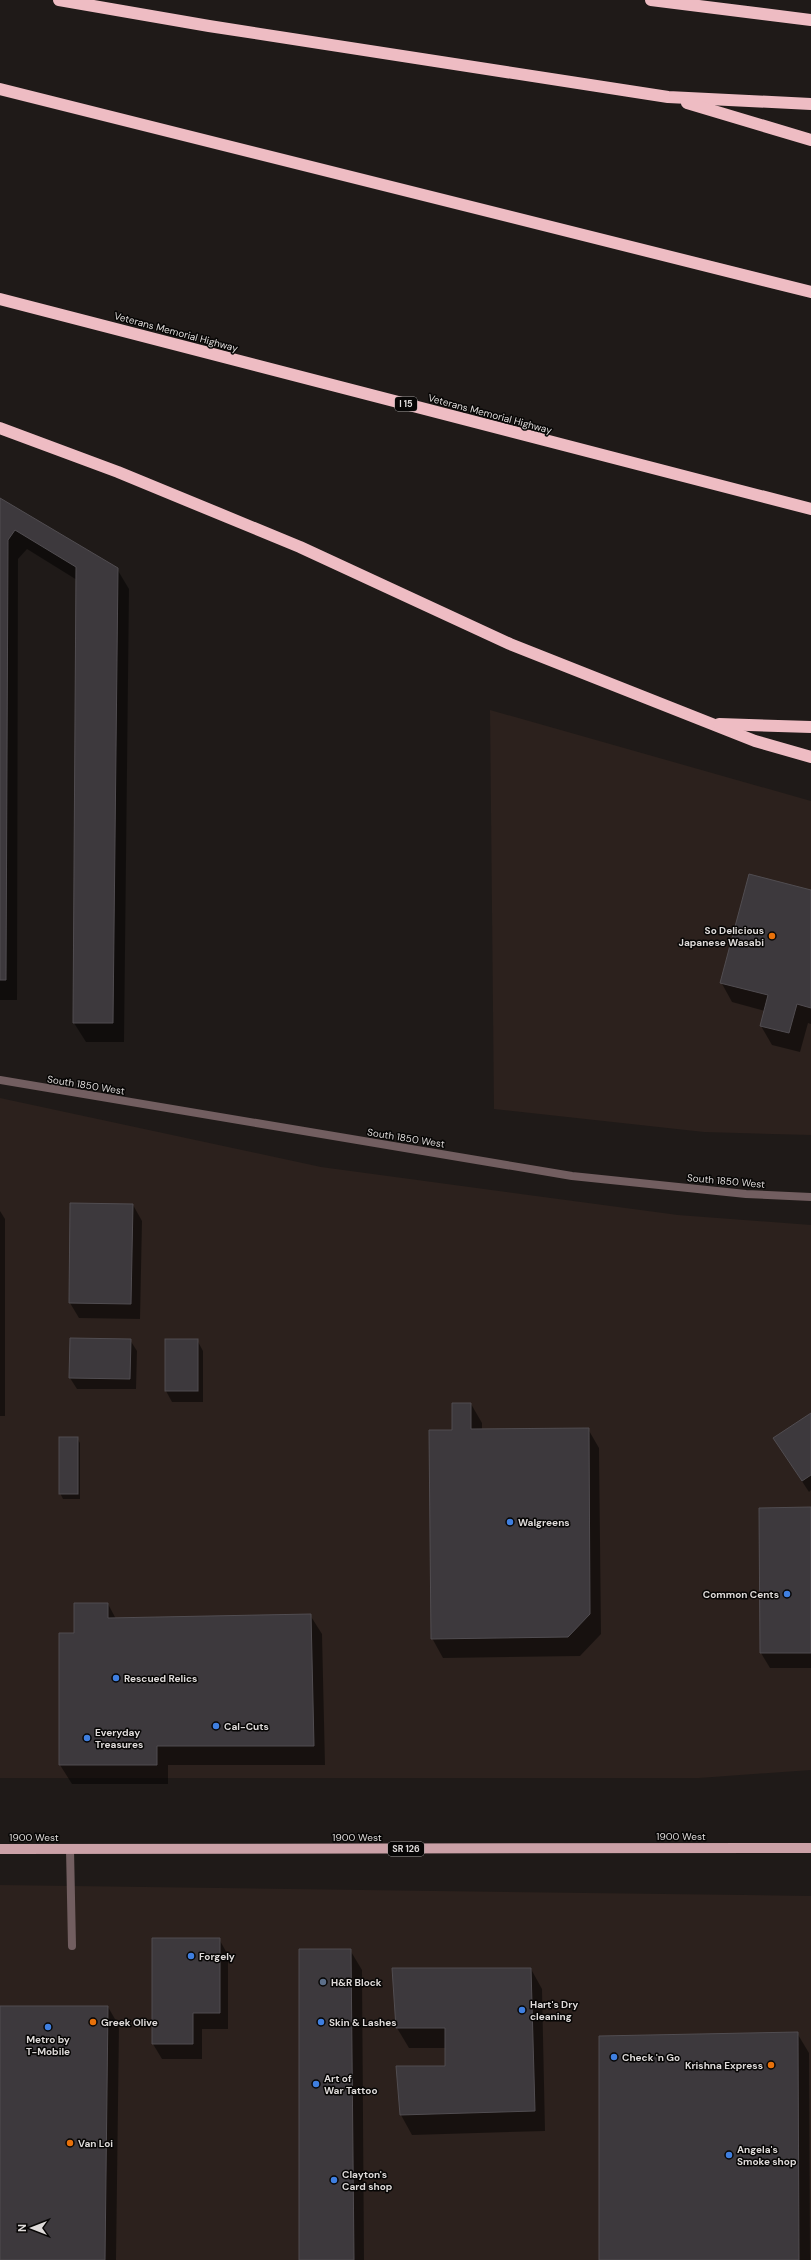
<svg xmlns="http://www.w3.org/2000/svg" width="811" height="2260" font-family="'DM Sans',sans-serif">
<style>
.built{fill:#2c211d}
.shadow{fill:#0007}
.building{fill:#3d393d;stroke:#514d51}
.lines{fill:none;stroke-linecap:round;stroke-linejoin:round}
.service{stroke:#725e60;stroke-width:8}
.minor{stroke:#725e60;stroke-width:8}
.primary{stroke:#cba1a7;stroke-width:10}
.motorway{stroke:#eebcc3;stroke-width:12}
.food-dot{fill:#e8710a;stroke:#070605;stroke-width:1.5}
.shop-dot{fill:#3f7fe0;stroke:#070605;stroke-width:1.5}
.service-dot{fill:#5c6f8a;stroke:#070605;stroke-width:1.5}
.labels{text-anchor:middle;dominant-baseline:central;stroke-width:3;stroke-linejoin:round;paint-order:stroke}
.shield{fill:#070605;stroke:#9e9b9a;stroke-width:1}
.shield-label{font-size:9px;font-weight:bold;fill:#dfdbda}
.street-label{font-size:10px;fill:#dfdbda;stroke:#070605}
.poi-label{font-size:10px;font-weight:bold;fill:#dfdbda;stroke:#070605;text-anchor:start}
</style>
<rect width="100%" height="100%" fill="#1f1a18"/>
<g class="built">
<path d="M490 710 811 801V1135L704 1132 494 1109Z"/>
<path d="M0 1098 321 1167 678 1215 811 1225V1770L699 1778H0Z"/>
<path d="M0 1885 811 1896V2260H0Z"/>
</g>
<g class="shadow">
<path d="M0 499 117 569 129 589 124 1042H86L74 1023 77 580 27 549 18 559 17 1000H0Z"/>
<path d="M811 891V1024L808 1023 800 1052 772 1045 761 1026 765 1011 732 1002 721 982Z"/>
<path d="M133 1205 142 1221 140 1319 79 1318 70 1303Z"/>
<path d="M0 1211 5 1219V1416H0Z"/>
<path d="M130 1340 137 1351 136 1389H77L70 1378Z"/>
<path d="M166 1340H197L203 1351V1402H172L166 1391Z"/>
<path d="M471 1404 482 1423V1430L588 1429 599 1448 601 1634 580 1656 443 1658 432 1638 453 1431Z"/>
<path d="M811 1414V1490L809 1492 781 1449Z"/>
<path d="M77 1438 80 1443V1499H63L60 1493Z"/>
<path d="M811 1508V1668H770L761 1653Z"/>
<path d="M108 1604 116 1619 310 1615 322 1634 325 1765H168V1784H72L60 1765 75 1634Z"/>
<path d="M219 1939 228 1955V2029H202V2059H162L153 2044Z"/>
<path d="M350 1950 362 1970 364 2260H300Z"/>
<path d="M393 1969H531L542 1989 545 2131 412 2135 401 2115 397 2067H446V2048H409L397 2028Z"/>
<path d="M0 2007H108L119 2026 116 2260H0Z"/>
<path d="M797 2033 809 2053 810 2260H600Z"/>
</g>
<g class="building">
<path d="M0 498 118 568 113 1023H73L76 567 15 530 8 540 6 980H0Z"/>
<path d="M749 874 811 890V1008L797 1004 789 1033 760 1026 768 995 720 983Z"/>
<path d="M70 1203 133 1204 131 1304 69 1303Z"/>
<path d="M70 1338 131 1339 130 1379 69 1378Z"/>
<rect x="165" y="1339" width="33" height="52"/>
<path d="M452 1403H471V1429L589 1428 590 1614 568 1637 431 1639 429 1430H452Z"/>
<path d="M811 1413V1475L802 1481 773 1438Z"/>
<rect x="59" y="1437" width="19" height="57"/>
<path d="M811 1507V1653H760L759 1508Z"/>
<path d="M74 1603H108V1618L311 1614 314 1746H157V1765H59V1633H74Z"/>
<path d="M152 1938H220V2013H193V2044H152Z"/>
<path d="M299 1949H351L354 2260H299Z"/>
<path d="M392 1968H531L535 2111 400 2115 396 2066H445V2028H396Z"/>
<path d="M0 2006H108L105 2260H0Z"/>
<path d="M798 2032 799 2260H599V2036Z"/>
</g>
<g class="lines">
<path class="service" d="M70 1849 72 1946"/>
<path class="minor" d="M0 1080 572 1176 746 1194 811 1197"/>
<path class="primary" d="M0 1849 811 1848"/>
<g class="motorway">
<path d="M59 0 209 26 668 97 811 104"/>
<path d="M651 0 811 20"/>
<path d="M0 89 811 292"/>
<path d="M687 103 811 140"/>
<path d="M0 299 811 509"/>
<path d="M0 428 118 472 300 547 510 644 755 741 811 757"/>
<path d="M719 724 811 727"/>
</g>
</g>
<g class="food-dot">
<circle cx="772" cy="936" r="4"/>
<circle cx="93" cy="2022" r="4"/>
<circle cx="771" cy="2065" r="4"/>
<circle cx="70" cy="2143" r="4"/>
</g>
<g class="shop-dot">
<circle cx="510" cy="1522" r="4"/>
<circle cx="787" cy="1594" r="4"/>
<circle cx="116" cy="1678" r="4"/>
<circle cx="216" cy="1726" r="4"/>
<circle cx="87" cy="1738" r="4"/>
<circle cx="191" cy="1956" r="4"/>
<circle cx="522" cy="2010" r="4"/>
<circle cx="321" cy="2022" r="4"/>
<circle cx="48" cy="2027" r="4"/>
<circle cx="614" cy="2057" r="4"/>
<circle cx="316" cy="2084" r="4"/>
<circle cx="729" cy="2155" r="4"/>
<circle cx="334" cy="2180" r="4"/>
</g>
<circle class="service-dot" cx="323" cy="1982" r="4"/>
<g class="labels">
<g class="shield">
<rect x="395" y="397" width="22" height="14" rx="3"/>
<rect x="388" y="1842" width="36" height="14" rx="3"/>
</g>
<g class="shield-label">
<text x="406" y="404">I 15</text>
<text x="406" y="1849">SR 126</text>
</g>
<g class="street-label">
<text transform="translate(176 332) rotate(15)">Veterans Memorial Highway</text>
<text transform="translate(490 414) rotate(15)">Veterans Memorial Highway</text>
<text transform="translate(86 1085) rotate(9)">South 1850 West</text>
<text transform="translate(406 1138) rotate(9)">South 1850 West</text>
<text transform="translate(726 1181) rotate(5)">South 1850 West</text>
<text x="681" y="1836">1900 West</text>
<text x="34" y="1837">1900 West</text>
<text x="357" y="1837">1900 West</text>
</g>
<g class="poi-label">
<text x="764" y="930" text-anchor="end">So Delicious<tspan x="764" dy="12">Japanese Wasabi</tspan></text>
<text x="518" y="1522">Walgreens</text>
<text x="779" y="1594" text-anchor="end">Common Cents</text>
<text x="124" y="1678">Rescued Relics</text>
<text x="224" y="1726">Cal-Cuts</text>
<text x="95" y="1732">Everyday<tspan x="95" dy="12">Treasures</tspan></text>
<text x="199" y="1956">Forgely</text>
<text x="331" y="1982">H&amp;R Block</text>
<text x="530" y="2004">Hart's Dry<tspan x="530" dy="12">cleaning</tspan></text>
<text x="101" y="2022">Greek Olive</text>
<text x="329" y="2022">Skin &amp; Lashes</text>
<text x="48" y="2039" text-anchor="middle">Metro by<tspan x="48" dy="12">T-Mobile</tspan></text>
<text x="622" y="2057">Check 'n Go</text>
<text x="763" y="2065" text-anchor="end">Krishna Express</text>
<text x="324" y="2078">Art of<tspan x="324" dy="12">War Tattoo</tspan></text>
<text x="78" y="2143">Van Loi</text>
<text x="737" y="2149">Angela's<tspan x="737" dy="12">Smoke shop</tspan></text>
<text x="342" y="2174">Clayton's<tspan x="342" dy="12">Card shop</tspan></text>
</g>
</g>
<g transform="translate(32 2228) rotate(270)" stroke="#070605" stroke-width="3" paint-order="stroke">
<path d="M0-3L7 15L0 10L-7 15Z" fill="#dfdbda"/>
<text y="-6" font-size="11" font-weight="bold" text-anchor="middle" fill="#dfdbda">N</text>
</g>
</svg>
